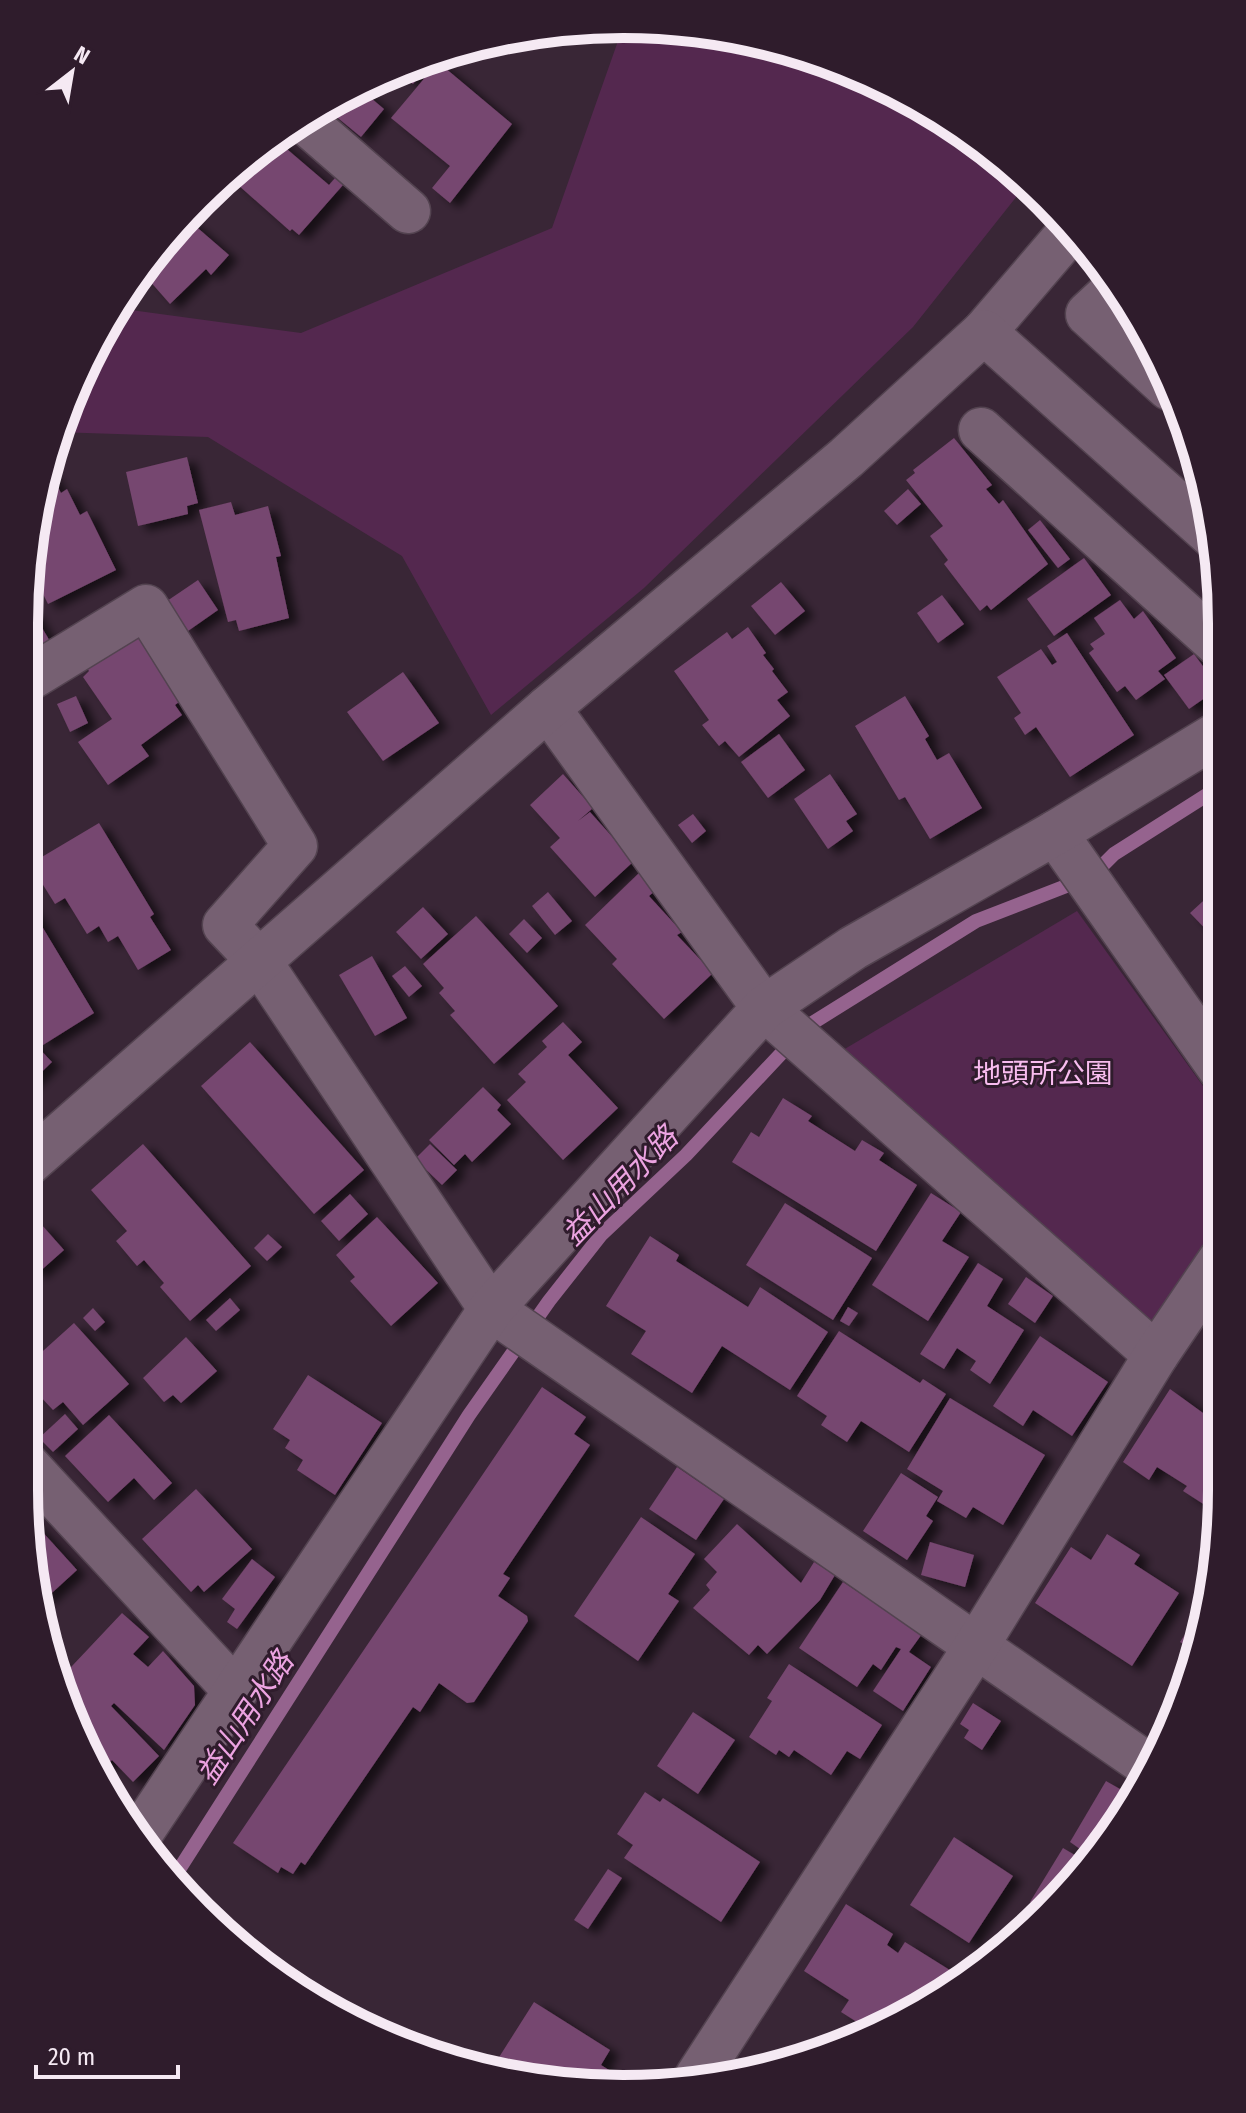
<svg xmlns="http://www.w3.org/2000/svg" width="1246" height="2113" font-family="'Fira Sans Condensed','Noto Sans JP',sans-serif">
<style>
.green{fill:#54284f}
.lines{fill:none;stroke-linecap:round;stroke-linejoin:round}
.stream{stroke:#95638e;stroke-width:14}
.building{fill:#76466f;filter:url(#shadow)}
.minor-casing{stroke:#534350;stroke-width:47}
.tertiary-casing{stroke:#534350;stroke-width:47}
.minor{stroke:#766072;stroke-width:44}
.tertiary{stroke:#766072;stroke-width:44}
.labels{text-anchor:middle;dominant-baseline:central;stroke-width:6;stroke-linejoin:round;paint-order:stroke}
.park-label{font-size:28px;fill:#f8bcef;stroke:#2f1c2c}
.water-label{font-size:30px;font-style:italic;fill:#eca3e1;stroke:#2f1c2c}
.rim{fill:none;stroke:#f5e9f3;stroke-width:10}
</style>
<defs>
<filter id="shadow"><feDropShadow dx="9" dy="5" stdDeviation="4" flood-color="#0009"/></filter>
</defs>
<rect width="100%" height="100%" fill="#392636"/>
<g class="green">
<path d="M624 24 740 36 853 70 956 125 1025 186 913 327 644 588 491 715 402 556 208 437 56 432 116 308 301 333 552 228Z"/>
<path d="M1077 911 1221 1111V1217L1160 1317 1140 1324 838 1053Z"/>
</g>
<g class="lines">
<path class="stream" d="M173 1879 469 1415 549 1301 601 1235 686 1155 806 1027 976 921 1092 876 1114 854 1221 786"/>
</g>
<g class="building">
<path d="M426 60 430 63 413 84 396 71Z"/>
<path d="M438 62 512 124 450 203 432 188 450 166 391 118Z"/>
<path d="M359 88 384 109 361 137 333 114 350 93Z"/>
<path d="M274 138 329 185 335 178 343 185 299 235 292 229 290 231 228 176Z"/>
<path d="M185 217 229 255 211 275 206 269 170 304 141 271Z"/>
<path d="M1131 308 1142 324H1141L1127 313Z"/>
<path d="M954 438 992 485 986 489 999 504 1003 500 1048 564 991 610 987 605 980 611 944 564 948 560 930 536 943 526 906 480 915 473 913 470Z"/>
<path d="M187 457 198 503 187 506 188 514 138 526 126 472Z"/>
<path d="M48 468 61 493 67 489 80 515 87 511 116 570 48 604 29 566Z"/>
<path d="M908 489 921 504 897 525 884 511Z"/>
<path d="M231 502 235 515 268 506 281 556 276 557 289 618 239 631 236 620 228 622 199 510Z"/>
<path d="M1040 520 1070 559 1058 568 1028 530Z"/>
<path d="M1084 558 1111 595 1054 636 1027 599Z"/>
<path d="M198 580 218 610 188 631 167 601Z"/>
<path d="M781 582 805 611 775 635 751 606Z"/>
<path d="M942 595 964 624 938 643 917 613Z"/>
<path d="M1120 600 1134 619 1143 611 1176 658 1158 671 1165 679 1136 700 1125 686 1117 692 1089 653 1094 649 1090 644 1105 634 1094 618Z"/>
<path d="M31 609 51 643 30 655 25 647V613Z"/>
<path d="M748 627 766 653 763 655 774 669 772 671 788 692 777 700 790 716 739 757 725 741 719 746 702 725 709 720 674 671 727 632 732 639Z"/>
<path d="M142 632 187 696 175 705 182 715 141 745 149 756 108 785 78 742 112 719 83 677 89 671 85 665Z"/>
<path d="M1067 633 1134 735 1070 777 1036 727 1025 735 1014 718 1021 713 997 677 1041 649 1052 665 1057 662 1047 646Z"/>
<path d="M1194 654 1219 688 1189 709 1164 675Z"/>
<path d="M403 672 439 723 383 761 347 712Z"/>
<path d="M76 696 88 723 70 732 57 704Z"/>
<path d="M905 696 929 736 925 739 937 760 949 753 982 808 930 839 905 797 899 800 855 726Z"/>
<path d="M779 734 805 770 768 798 741 762Z"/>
<path d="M563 774 593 808 578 821 590 812 634 861 595 897 550 847 560 838 530 805Z"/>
<path d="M830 774 857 814 846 821 853 831 828 849 794 799Z"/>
<path d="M693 814 706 831 692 843 678 825Z"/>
<path d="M99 823 154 914 150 917 171 950 138 970 118 936 108 942 99 926 87 934 65 898 55 904 30 864Z"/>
<path d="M639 873 656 890 649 896 682 932 677 935 713 973 664 1019 612 964 617 959 585 925Z"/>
<path d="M1214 891 1217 895 1221 891V945L1190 913Z"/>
<path d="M548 892 572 921 555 935 532 906Z"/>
<path d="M25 898 94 1013 43 1045 25 1016Z"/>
<path d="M423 907 448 934 421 959 396 932Z"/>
<path d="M476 916 558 1006 494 1064 450 1015 455 1011 439 993 444 988 423 964Z"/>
<path d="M524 919 542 938 527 953 509 934Z"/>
<path d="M372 956 407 1018 375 1036 339 975Z"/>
<path d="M405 966 422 986 409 997 392 976Z"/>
<path d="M563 1022 582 1042 568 1055 618 1108 563 1160 507 1100 526 1082 518 1074 547 1047 542 1041Z"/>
<path d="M30 1039 52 1062 25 1088V1044Z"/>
<path d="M250 1042 364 1170 314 1214 201 1086Z"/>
<path d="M483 1087 501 1105 497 1110 511 1124 472 1162 465 1154 454 1165 429 1140Z"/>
<path d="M783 1098 812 1116 808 1121 855 1151 862 1140 884 1153 879 1160 917 1185 876 1251 732 1162 751 1132 759 1137Z"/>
<path d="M143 1144 251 1266 190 1321 160 1287 164 1283 144 1260 137 1266 116 1241 127 1231 91 1190Z"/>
<path d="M430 1144 457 1170 442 1185 415 1159Z"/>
<path d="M931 1193 961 1212 942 1241 969 1257 928 1321 872 1285Z"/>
<path d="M350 1194 368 1214 339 1241 321 1221Z"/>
<path d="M785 1203 872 1258 833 1320 746 1265Z"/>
<path d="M377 1217 438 1283 391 1326 350 1281 355 1277 336 1255Z"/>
<path d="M41 1224 64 1250 37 1274 24 1261V1240Z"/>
<path d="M268 1234 282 1247 267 1261 254 1248Z"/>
<path d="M650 1236 679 1255 676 1261 748 1307 760 1287 828 1332 790 1390 722 1346 692 1393 631 1354 646 1331 606 1306Z"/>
<path d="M978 1263 1003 1279 987 1306 1024 1330 990 1384 970 1370 976 1361 957 1348 944 1369 920 1354Z"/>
<path d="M1026 1277 1053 1296 1035 1323 1008 1304Z"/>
<path d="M230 1298 240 1310 216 1331 206 1320Z"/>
<path d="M848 1307 858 1313 849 1326 840 1321Z"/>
<path d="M93 1308 105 1322 95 1331 83 1318Z"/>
<path d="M74 1323 129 1384 83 1425 63 1402 53 1410 24 1379V1368Z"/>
<path d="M839 1331 920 1383 923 1379 946 1394 909 1452 861 1421 847 1442 821 1425 827 1416 797 1396Z"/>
<path d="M1221 1331V1350L1212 1345Z"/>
<path d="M1040 1336 1108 1382 1072 1436 1033 1410 1023 1426 993 1406Z"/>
<path d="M186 1337 217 1371 181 1403 173 1395 164 1402 143 1378Z"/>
<path d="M308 1375 382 1423 335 1495 297 1470 303 1460 285 1448 290 1440 273 1429Z"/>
<path d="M542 1387 586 1417 574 1434 590 1445 503 1574 510 1578 498 1596 527 1616 528 1621 474 1702 467 1703 439 1683 420 1712 413 1707 305 1865 301 1862 293 1874 281 1867 278 1873 233 1843Z"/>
<path d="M1170 1389 1221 1426V1526L1203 1514 1208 1507 1183 1491 1187 1486 1157 1467 1149 1480 1123 1462Z"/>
<path d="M950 1398 1045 1455 1003 1525 973 1507 966 1518 937 1501 943 1491 907 1469Z"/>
<path d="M65 1414 78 1429 53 1452 39 1438Z"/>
<path d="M109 1415 172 1483 154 1500 134 1478 108 1502 65 1456Z"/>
<path d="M677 1467 724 1499 696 1540 649 1509Z"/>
<path d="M901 1473 938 1497 926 1516 933 1521 907 1560 863 1531Z"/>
<path d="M196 1489 252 1549 204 1592 198 1585 191 1592 142 1539Z"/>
<path d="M29 1517 77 1570 42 1602Z"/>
<path d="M641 1517 695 1554 668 1594 679 1601 638 1661 574 1616Z"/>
<path d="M737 1524 801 1583 814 1562 835 1575 820 1600 767 1654 758 1645 749 1655 693 1608 710 1590 706 1585 717 1572 704 1559Z"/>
<path d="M1107 1534 1140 1555 1134 1564 1179 1593 1132 1666 1035 1603 1071 1547 1091 1560Z"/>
<path d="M930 1542 974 1555 965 1587 921 1575Z"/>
<path d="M252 1559 275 1577 237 1629 227 1622 235 1609 222 1599Z"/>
<path d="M843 1582 922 1634 909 1652 931 1667 903 1711 873 1691 901 1649 896 1647 881 1670 873 1664 857 1687 799 1648Z"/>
<path d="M1207 1601 1196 1652 1180 1642Z"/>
<path d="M122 1613 149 1637 133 1654 148 1667 163 1651 194 1686 195 1705 164 1750 114 1703 111 1706 159 1756 133 1782 112 1760 102 1769 56 1683Z"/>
<path d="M789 1664 882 1725 860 1759 847 1751 831 1775 794 1750 789 1757 779 1750 776 1755 749 1737 772 1701 767 1698Z"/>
<path d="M973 1703 1001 1721 982 1750 964 1738 969 1730 960 1724Z"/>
<path d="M693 1712 735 1740 698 1794 657 1766Z"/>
<path d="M1106 1781 1134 1797 1121 1823 1090 1856 1070 1842Z"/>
<path d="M645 1792 660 1802 663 1798 760 1862 721 1922 624 1858 633 1845 617 1834Z"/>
<path d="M954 1837 1013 1876 969 1943 910 1905Z"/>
<path d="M1063 1848 1085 1861 1041 1909 1030 1902Z"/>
<path d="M608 1869 622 1878 588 1929 574 1920Z"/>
<path d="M846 1904 893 1934 887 1945 898 1953 905 1942 961 1977 958 1981 918 2002 912 1998 904 2010 892 2017 881 2010 868 2029 841 2012 849 2000 804 1971Z"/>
<path d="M534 2002 610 2050 601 2065 636 2087 623 2089 509 2070 496 2062Z"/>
</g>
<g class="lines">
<defs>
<g id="minor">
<path d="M302 119 408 211"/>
<path d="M1116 288 1088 314 1169 388"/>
<path d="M984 332 1073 228"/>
<path d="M981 430 1221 647"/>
<path d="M25 681 146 607 295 846 225 925 259 961 491 1309 1149 1766"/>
<path d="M548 708 764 1008 1156 1355"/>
<path d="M1055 833 1221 1070"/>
<path d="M24 1462 234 1689"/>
<path d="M138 1837 491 1309 764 1008 853 948 1055 833 1221 732"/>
<path d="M697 2077 975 1648 1156 1355 1221 1259"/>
</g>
<path id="tertiary" d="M24 1167 548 708 846 458 984 332 1213 536"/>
</defs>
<use href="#minor" class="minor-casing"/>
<use href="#tertiary" class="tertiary-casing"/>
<use href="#minor" class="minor"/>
<use href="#tertiary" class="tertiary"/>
</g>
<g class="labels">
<g class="park-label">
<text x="1043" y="1073">地頭所公園</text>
</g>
<g class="water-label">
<text transform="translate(620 1186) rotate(-46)">益山用水路</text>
<text transform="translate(245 1718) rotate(-57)">益山用水路</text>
</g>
</g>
<path d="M0 0H1246V2113H0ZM623 38H623A585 585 0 0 1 1208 623V1490A585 585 0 0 1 623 2075H623A585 585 0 0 1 38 1490V623A585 585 0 0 1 623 38Z" fill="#2f1c2c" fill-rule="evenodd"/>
<path class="rim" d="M623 38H623A585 585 0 0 1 1208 623V1490A585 585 0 0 1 623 2075H623A585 585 0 0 1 38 1490V623A585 585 0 0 1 623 38Z"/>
<g transform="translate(72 72) rotate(31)" stroke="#2f1c2c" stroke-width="6" paint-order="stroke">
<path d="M0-6L14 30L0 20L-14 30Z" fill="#f5e9f3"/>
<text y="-12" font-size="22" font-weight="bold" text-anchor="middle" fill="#f5e9f3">N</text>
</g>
<path d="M36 2065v12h142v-12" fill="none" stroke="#f5e9f3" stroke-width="4"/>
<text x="48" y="2065" font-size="24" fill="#f5e9f3" stroke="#2f1c2c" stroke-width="6" paint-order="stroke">20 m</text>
</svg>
